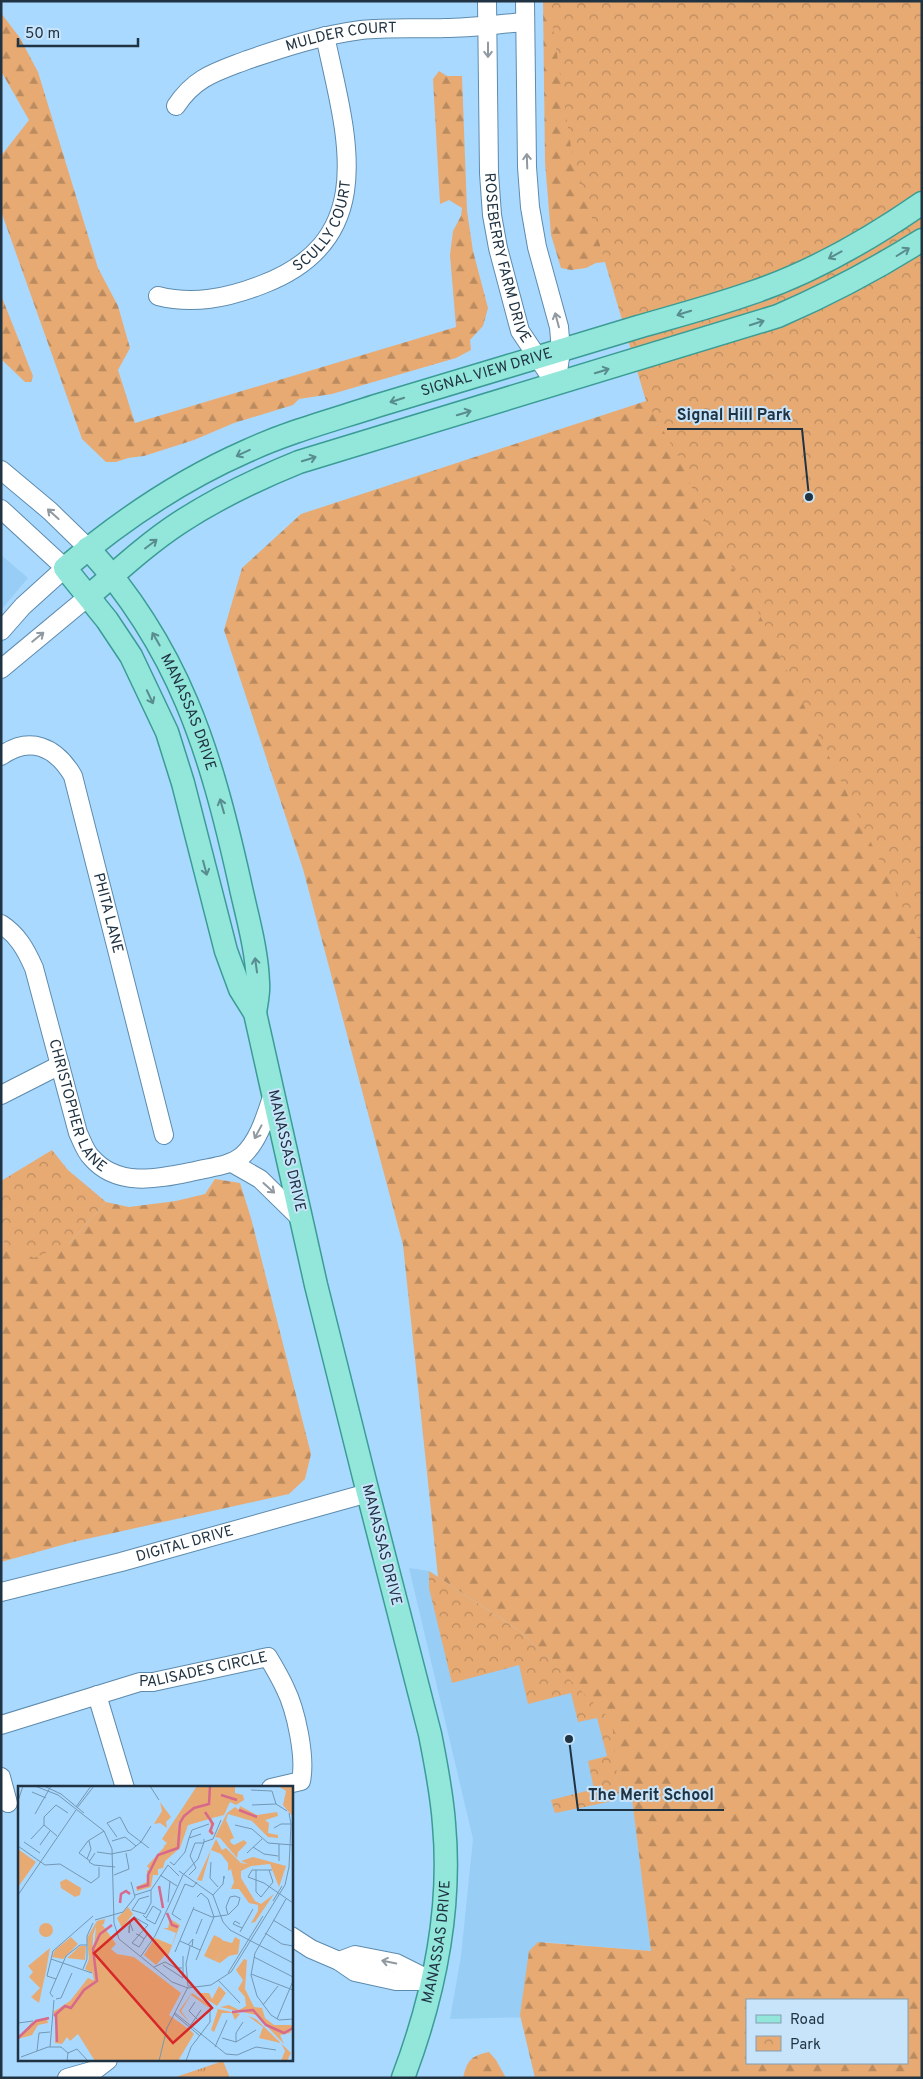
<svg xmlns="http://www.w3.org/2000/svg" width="923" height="2079" font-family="Overpass,sans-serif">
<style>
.built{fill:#98cdf6}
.grass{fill:url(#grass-tufts)}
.forest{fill:url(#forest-firs);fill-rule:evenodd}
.park{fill:url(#park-crowns)}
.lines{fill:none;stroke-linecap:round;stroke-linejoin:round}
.minor-casing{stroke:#5d8bad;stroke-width:20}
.major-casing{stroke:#3b9c95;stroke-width:25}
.minor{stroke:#fff;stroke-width:18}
.major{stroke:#92e6da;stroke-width:22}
.oneway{stroke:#9099a0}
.oneway2{stroke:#598c8e}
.labels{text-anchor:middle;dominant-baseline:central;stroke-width:4;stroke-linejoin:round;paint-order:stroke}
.street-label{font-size:15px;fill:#203342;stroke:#c8e4fb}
.inset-river{fill:none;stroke:#d7698b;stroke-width:2.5}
.inset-road{fill:none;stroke:#7397b3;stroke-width:1}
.view{fill:#d62828;fill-opacity:0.15;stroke:#d62828;stroke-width:2.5}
.inset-edge{fill:none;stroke:#203342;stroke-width:2.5}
.leader{fill:none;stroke:#203342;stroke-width:2}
.callout-dot{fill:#203342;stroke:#c8e4fb;stroke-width:2}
.callout-label{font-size:16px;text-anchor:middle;font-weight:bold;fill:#203342;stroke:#c8e4fb;stroke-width:4;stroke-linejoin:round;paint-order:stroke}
</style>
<defs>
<pattern id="grass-tufts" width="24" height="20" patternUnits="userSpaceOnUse" patternTransform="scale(1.25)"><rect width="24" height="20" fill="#e7aa73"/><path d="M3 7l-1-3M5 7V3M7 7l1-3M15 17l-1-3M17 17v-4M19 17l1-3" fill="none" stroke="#bb8b60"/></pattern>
<pattern id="forest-firs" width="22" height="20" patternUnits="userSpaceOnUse" patternTransform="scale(1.25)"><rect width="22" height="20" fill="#e7aa73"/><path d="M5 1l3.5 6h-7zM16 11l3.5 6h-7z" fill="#bb8b60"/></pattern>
<pattern id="park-crowns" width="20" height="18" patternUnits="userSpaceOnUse" patternTransform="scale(1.25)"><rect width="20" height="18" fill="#e7aa73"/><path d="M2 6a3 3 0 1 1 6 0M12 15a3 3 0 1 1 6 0" fill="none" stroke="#bb8b60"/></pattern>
</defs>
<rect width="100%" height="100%" fill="#aad9ff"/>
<g class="built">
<path d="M1 555 28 578 1 610Z"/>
<path d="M409 1568 429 1571 523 1634 612 1721 619 1793 632 1798 651 1951 544 1942 535 2017 450 2019 461 1956 473 1839Z"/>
</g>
<path class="grass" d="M223 2061 230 2078H173Z"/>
<g class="forest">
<path d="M543 1H677L614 261 596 263 586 268 571 270 561 268 551 235 545 162Z"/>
<path d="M1 13 20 38 38 72 98 268 118 306 130 348 118 370 135 423 456 327 450 255 453 231 461 216 462 208 449 200 440 204 433 79 439 71 447 76H462L467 211 473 251 488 308 483 326 470 340 471 350 456 358 332 394 299 399 293 405 234 423 194 440 144 456 128 458 116 462H106L82 439 1 211V156L29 120 1 71Z"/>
<path d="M1 295 33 376 31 382H25L1 359Z"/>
<path d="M689 390 922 811V2078H535L520 2015 529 1951 538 1942 651 1951 632 1799 619 1793 611 1721 521 1632 438 1577 403 1245 303 869 224 630 242 568 301 514 646 401ZM747 2000H907V2063H747Z"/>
<path d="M215 1179 240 1183 251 1218 311 1454 305 1479 289 1494 73 1542 1 1562V1237L5 1245 69 1243 106 1202 129 1207 176 1201 205 1194Z"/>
<path d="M489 2052 496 2060 506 2078H463C467 2060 471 2056 489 2052Z"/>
</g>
<g class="park">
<path d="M549 1H922V947L750 595 711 534 681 461 646 401 571 147Z"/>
<path d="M52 1150 68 1170 106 1202 69 1243 34 1258 5 1245 1 1237V1181Z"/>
<path d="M429 1571 521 1632 612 1721 619 1793 613 1801 555 1813 551 1800 594 1789 588 1761 607 1756 597 1718 578 1722 571 1693 528 1704 519 1665 452 1683 429 1588Z"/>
</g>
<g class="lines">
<defs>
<g id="minor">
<path id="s1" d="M487 1 489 173 492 215 498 248 520 331 556 385"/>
<path d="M525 1 527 167 530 207 537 247 559 327 561 351 556 385"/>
<path id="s2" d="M176 106C195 77 216 72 247 60 285 47 322 35 361 30 389 27 417 29 445 28 472 28 498 24 525 22"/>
<path id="s3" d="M158 296C193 305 227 298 261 285 382 240 346 134 325 36"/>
<path d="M1 470 50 511 88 548"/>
<path d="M1 509 65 568 23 606 1 631"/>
<path d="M1 669 89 596"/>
<path id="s4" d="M1 756C30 735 56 747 73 776L164 1135"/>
<path id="s5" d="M1 924C18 935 26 950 34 968L78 1133C82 1141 85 1151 91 1157 118 1189 161 1178 195 1171 211 1167 230 1166 242 1156 259 1141 266 1115 273 1094"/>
<path d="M1 1095 60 1065"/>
<path d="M232 1163 260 1179 301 1219"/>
<path id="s6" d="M1 1592 121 1562 368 1493"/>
<path d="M97 1695 125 1788"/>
<path id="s7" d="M1 1725 140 1682H153L268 1657C274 1667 280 1677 285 1688 296 1710 306 1757 301 1781L271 1788"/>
<path d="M1 1777 8 1803"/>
<path d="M291 1936 311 1949 339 1961 355 1972 396 1981H434"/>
<path d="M339 1961 355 1955 396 1963 428 1979"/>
<path d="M67 2078 95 2070 108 2060"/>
</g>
<g id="major">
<path id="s8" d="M88 548C179 648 210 750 239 879 246 913 257 948 258 983 259 993 256 1004 255 1013"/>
<path d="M89 596C118 571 147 544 179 523 217 498 257 479 299 462L778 316C829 294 876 269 922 240"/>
<path id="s9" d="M403 2078C434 1996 452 1912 444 1824 442 1794 436 1764 430 1734L368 1493 316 1285 255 1013 240 989 226 951 183 783 167 732 131 656 107 620 65 568C119 522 181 480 247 451 288 432 333 420 376 406 463 379 551 354 638 327 676 316 714 306 751 293 811 273 870 239 922 203"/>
</g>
</defs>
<use href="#minor" class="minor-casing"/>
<use href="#major" class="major-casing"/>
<use href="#minor" class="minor"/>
<use href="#major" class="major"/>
</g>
<defs><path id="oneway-shaft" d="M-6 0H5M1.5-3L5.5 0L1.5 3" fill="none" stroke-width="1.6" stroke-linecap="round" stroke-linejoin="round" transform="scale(1.25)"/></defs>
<g class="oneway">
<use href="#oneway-shaft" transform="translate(488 50) rotate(90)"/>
<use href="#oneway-shaft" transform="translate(527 161) rotate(-92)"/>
<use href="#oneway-shaft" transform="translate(557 320) rotate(-105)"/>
<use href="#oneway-shaft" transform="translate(53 514) rotate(-138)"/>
<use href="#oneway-shaft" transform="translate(38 637) rotate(-39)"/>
<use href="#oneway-shaft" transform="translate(258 1132) rotate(118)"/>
<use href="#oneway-shaft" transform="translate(269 1188) rotate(42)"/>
<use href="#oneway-shaft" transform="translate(389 1962) rotate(-168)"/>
</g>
<g class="oneway2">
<use href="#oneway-shaft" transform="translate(903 252) rotate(-32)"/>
<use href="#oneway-shaft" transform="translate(835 255) rotate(151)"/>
<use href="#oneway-shaft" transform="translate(684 313) rotate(163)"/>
<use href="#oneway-shaft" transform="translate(757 323) rotate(-18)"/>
<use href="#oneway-shaft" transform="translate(602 371) rotate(-17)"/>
<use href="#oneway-shaft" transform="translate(397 400) rotate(162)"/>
<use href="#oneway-shaft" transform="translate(464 413) rotate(-17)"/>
<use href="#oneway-shaft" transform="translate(243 453) rotate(155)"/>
<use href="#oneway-shaft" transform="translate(309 459) rotate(-17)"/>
<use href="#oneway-shaft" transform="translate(151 544) rotate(-37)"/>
<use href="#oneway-shaft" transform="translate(156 639) rotate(-120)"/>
<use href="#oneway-shaft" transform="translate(150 697) rotate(65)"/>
<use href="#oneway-shaft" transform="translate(222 806) rotate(-106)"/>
<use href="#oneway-shaft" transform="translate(205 868) rotate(75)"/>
<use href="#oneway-shaft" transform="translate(256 965) rotate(-98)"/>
</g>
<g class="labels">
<g class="street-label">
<text stroke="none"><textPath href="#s2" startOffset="184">MULDER COURT</textPath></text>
<text stroke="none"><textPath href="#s3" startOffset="196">SCULLY COURT</textPath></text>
<text stroke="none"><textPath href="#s1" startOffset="259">ROSEBERRY FARM DRIVE</textPath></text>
<text stroke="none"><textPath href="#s9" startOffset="2052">SIGNAL VIEW DRIVE</textPath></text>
<text stroke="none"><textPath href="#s8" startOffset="194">MANASSAS DRIVE</textPath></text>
<text stroke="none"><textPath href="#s4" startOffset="228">PHITA LANE</textPath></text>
<text stroke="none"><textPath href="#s5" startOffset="201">CHRISTOPHER LANE</textPath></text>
<text transform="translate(286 1151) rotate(77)">MANASSAS DRIVE</text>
<text stroke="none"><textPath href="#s6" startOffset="190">DIGITAL DRIVE</textPath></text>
<text transform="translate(381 1545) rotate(76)">MANASSAS DRIVE</text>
<text stroke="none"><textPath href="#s7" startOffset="210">PALISADES CIRCLE</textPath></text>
<text stroke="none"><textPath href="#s9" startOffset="141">MANASSAS DRIVE</textPath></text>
</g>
</g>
<g transform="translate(18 1786)">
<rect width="275" height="275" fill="#aad9ff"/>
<path d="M179 0H183L154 48 158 50 155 58 145 61 149 57 144 53ZM142 16 153 31 148 36 149 42 142 37 136 38 144 25ZM110 121 115 128 104 142 99 132ZM87 133 86 138 78 140 75 149 74 187 67 183 71 173 69 152 79 135ZM21 144a7 7 0 1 1 14 0a7 7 0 1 1-14 0Z" fill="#e7aa73"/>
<path d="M213 0H217V7L225 9 226 14 218 19 212 16 206 29 194 32 195 49 191 47 193 41 191 33 170 39 162 62 147 75 145 82 140 83V89H135L133 101 119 105 118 101 129 96V84H132L129 80 148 59 155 58 158 50 153 48 169 27 205 12ZM222 20 239 29 259 26 260 30 247 34 251 37 250 47 260 49V52L250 51 234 35 210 28 208 34 216 52 212 54 213 57 216 59 226 54 229 57 220 66 219 72 202 52 197 51 209 27 217 21 221 24ZM198 53 204 64 208 62 223 77 230 78 223 75 235 71 268 80 261 101 252 78 233 80 223 85V92L237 115 243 118 256 108 237 136 233 137 240 125V119L231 117 221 103H213L216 96 213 83 210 85V77L203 68 193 64 184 95 179 94ZM0 63 18 76 0 101ZM152 133 162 139 150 170 147 169 138 179 126 169 137 152 154 159 158 147 145 142H150ZM83 137 98 158 93 163 99 168 116 171 163 207 150 231 77 275 60 248 52 255 49 251 44 258 37 257 38 232 35 226 53 220 70 192 76 195 71 166 73 160 76 161 78 140ZM217 151 222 154 220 168 211 170 202 177 197 175 202 167 203 154 214 157ZM32 162 28 185 21 217 13 211 22 202 11 191 15 186 10 180ZM226 173 229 174 227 203 236 221 244 222 247 232 256 239H275L272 247 262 249 266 258 238 229 202 221 211 219 221 224 228 220 227 211 220 203 225 194 218 184ZM201 200 208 207 199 220 179 207H191L194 213ZM174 207 196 222 222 228 217 234 214 227H204L196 246 193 244 200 223 190 221 173 209 163 225 172 237 161 225ZM230 230 238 233 273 267 269 275H263L267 265 263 257 241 252 245 241ZM29 233 30 237 20 239 14 249 0 253 13 237Z" fill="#e7aa73"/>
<path d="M179 0H216L207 9 203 29 170 39 161 30ZM260 0H275V31L265 19 268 5ZM196 149 204 153 202 167 197 175 186 170ZM53 151 60 158 45 173 34 171 37 164ZM62 160H68L67 174 49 172ZM70 192 151 229 172 244 176 248 160 275H77L62 249 35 226 52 215Z" fill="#e7aa73"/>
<path d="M48 93 63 102 62 109 57 111 43 102 42 96ZM111 227H120L115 240 103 235ZM79 238 83 245 68 253 64 246ZM73 257a7 7 0 1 1 14 0a7 7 0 1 1-14 0Z" fill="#e7aa73"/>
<path class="inset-river" d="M203 9 219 14M221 24 239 31M187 26 195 38 192 45 195 48M141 100 145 122M119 102 130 99V89L140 69 160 62 162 37 166 30 176 22 191 18 192 0M102 117 103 108 108 105 112 108M149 127 154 139 160 141M214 226 235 224 248 239 266 247 275 242M38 229 39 256M36 230 47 220 53 222 66 204 79 195 75 163 82 148 94 139M0 252 18 235 31 232"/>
<path class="inset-road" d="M17 0 40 9 86 45 94 63 96 137 101 153 154 196 170 202M26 0 43 8 66 27M132 0 141 14M233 4 254 5 258 18M14 6 28 12M0 15 5 0M234 19 258 18 269 25M58 21 73 0M59 22 76 0M17 28 33 0M217 39 234 43 250 57 275 59M256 42 263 38H273M183 48 171 52 174 44 191 38M39 50 26 39V31L38 19 50 27M99 51 89 37 102 31 110 46 131 62M13 53 26 39M186 53V56L195 53 203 34M94 55 107 51 118 60M6 56 22 67M22 59 32 45M0 60 27 79 42 78 73 97 81 91V81M235 61 246 68 260 70M79 66 93 68 113 64 123 56 133 40M77 67 71 76 76 79 97 81M229 67 244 53M69 73 73 63 71 55M72 75 61 67 70 55 86 45M261 75V58M152 76 156 79 167 66 171 52M193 76 192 92 200 101M238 84V106L243 111 255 96 251 84M254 84H234L230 91 246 97 275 117M161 85 195 109 205 136 212 144 275 177M96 89 111 83 108 67M142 89 159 100M171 89 178 82 172 70 177 57H186M0 109 58 24M117 109 133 104 150 79 161 90M195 109 205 98 206 90V93M131 110 121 113 114 124 127 128 133 117V104M217 110 222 112 220 119 210 129 208 121 212 111ZM179 111 183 107 190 113 196 131M268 113 237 167 233 189 239 210 253 229 261 234 275 233M255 115 264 100M150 116 152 95M175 123 194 131 209 129M125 129 128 132 135 120 143 125 137 138 128 133M77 134 105 126 117 111 113 96M163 134 154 128 167 98 175 101 179 96M255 134 275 146M222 138 217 135 215 138 224 142M111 140V147L112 137M115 145 112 137 116 131 130 139 121 149 118 148M222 146 235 123M247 147 264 158 275 160M178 148 184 133M126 153 121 149 114 157 121 161 125 155 126 153 130 147M162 155 182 164M170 159 175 153 174 161M172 160 168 178 170 200H176M157 166 176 121M123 170 137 150 165 89 180 73 186 56M236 171 275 191M33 173 74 187M178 174 196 131M145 179 165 192V170M136 181 147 176 158 182H164M65 183 69 173V150L75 137M210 187 245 130M233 188 275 204M38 193 29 190 35 165 75 130M200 194 222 217M170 202 193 199 213 186 267 99 271 81 273 38 271 27M35 211 32 207 48 170 62 159H69M38 213 43 212 54 187M177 216 171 225 179 233M245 219 260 200M157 227 208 268 219 269 238 261 258 264M156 228 182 250M259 233 275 195M0 237 15 235M172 240 183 224M204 252 218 256 238 244M218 256V247L225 236M32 261 36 214M197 261 209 234M19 265 21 247 32 246M3 271 30 261H43L50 267M49 275 50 267 59 263 70 275M141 275 149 242 170 201M168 275 173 261 192 236V225"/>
<path class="view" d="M116 132 194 222 155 257 76 167Z"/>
<rect width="275" height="275" class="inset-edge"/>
</g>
<path class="leader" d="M809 497L802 429H667M569 1739L578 1810H724"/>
<g class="callout-dot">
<circle cx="809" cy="497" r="5"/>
<circle cx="569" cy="1739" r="5"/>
</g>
<g class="callout-label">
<text x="734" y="420">Signal Hill Park</text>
<text x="651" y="1800">The Merit School</text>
</g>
<rect width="923" height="2079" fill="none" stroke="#203342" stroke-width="5"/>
<rect x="746" y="1999" width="162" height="65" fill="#c8e4fb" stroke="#859db1"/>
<rect x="756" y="2015" width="25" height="8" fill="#92e6da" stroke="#859db1"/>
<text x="790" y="2024" font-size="15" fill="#203342">Road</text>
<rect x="756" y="2036" width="25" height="15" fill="url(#park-crowns)" stroke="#859db1"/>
<text x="790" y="2049" font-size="15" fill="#203342">Park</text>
<path d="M18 38v8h120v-8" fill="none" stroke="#203342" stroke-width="2.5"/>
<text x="25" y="38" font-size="15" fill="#203342" stroke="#c8e4fb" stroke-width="4" paint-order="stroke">50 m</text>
</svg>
